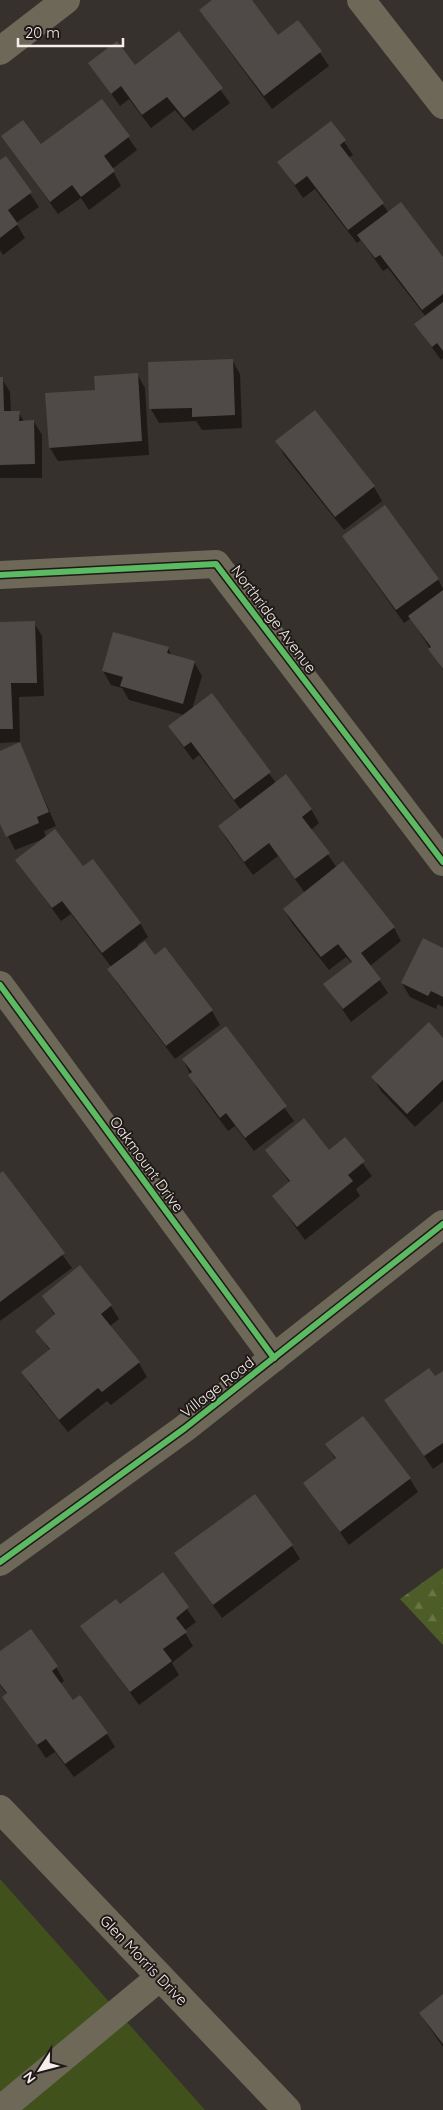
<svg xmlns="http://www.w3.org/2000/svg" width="443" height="2110" font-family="Quicksand,sans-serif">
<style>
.green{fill:#41511c}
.forest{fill:url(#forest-firs)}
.shadow{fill:#0007}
.building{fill:#4f4a47}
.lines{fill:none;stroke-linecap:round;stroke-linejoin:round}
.minor{stroke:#6e6859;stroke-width:28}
.cycleway-casing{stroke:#1e1916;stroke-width:9}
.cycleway{stroke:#5cba63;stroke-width:6}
.labels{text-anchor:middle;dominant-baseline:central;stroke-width:4;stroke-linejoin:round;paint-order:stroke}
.street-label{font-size:15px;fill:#f5eeea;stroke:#1e1916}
</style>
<defs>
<pattern id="forest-firs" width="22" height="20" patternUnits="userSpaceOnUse" patternTransform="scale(1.25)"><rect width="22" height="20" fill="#4d5d28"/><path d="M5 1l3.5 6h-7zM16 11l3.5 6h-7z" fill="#677547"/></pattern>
</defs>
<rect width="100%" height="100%" fill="#37312e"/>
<path class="green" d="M0 1879 205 2110H4L0 2106Z"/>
<path class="forest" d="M443 1568V1645L400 1599Z"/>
<g class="shadow">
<path d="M214 0H250L278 36 298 21 329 66 272 109 200 11Z"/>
<path d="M179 33 230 103 193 131 175 110 151 128 129 99 120 106 89 63 135 67Z"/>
<path d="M102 100 137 150 112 169 121 186 89 210 81 198 58 214 3 137 41 146Z"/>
<path d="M331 122 353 155 348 158 389 213 443 259V358L441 360 416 325 426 317 388 268 383 271 361 240 357 243 315 189 303 198 279 162Z"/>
<path d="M6 158 39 207 16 223 25 238 3 255 0 250V162Z"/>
<path d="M232 360 240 374 242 428 202 430 196 421 159 423 151 409Z"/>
<path d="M137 374 145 388 149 455 58 461 50 448 96 391Z"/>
<path d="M0 379H2L10 392 11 412H19L24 422H34L42 435V478H0Z"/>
<path d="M314 412 374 487 382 501 344 530 284 455 277 441Z"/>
<path d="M343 537 438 579 443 589V670L411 618 404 623Z"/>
<path d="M0 623H34L42 636 44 696 19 697 20 742 0 743Z"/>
<path d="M168 648 172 656 194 662 202 676 192 709 212 695 276 783 311 809 319 823 311 830 337 868 394 928 401 941 370 966 388 993 351 1022 325 984 352 963 346 957 329 970 292 923 284 910 305 893 278 856 253 875 227 840 219 826 241 810 199 755 193 760 178 740 170 726 184 715 129 700 122 688 111 685 103 671Z"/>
<path d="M20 744 56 826 44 831 46 837 83 868 140 923 148 937 137 945 139 947 154 957 212 1011 220 1025 175 1059 117 983 109 970 112 968 71 914 61 921 16 860 43 839 15 850 0 820V752Z"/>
<path d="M443 949V1007L438 1004 436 1009 410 997 402 983Z"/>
<path d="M225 1028 294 1121 254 1151 235 1126 228 1131 197 1089 183 1059Z"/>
<path d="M443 1039V1101L415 1127 381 1091 373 1077Z"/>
<path d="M345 1139 372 1176 356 1189 360 1196 305 1240 273 1196 290 1183 267 1150 329 1152Z"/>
<path d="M3 1173 72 1268 0 1321V1175Z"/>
<path d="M43 1296 111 1306 119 1319 110 1326 139 1363 147 1377 111 1405 107 1401 68 1432 31 1386 23 1373 50 1351 37 1331 55 1316Z"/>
<path d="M443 1372V1462L433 1469 386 1400Z"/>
<path d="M327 1445 410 1479 418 1492 349 1545 305 1483 336 1460Z"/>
<path d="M292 1546 300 1559 222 1618 176 1554Z"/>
<path d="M162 1574 196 1622 184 1631 193 1646 172 1663 179 1675 139 1705 82 1626 119 1606Z"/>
<path d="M0 1653 56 1667 64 1681 60 1684 73 1702 107 1734 115 1747 74 1777 55 1752 46 1758 4 1697 7 1694 0 1685Z"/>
<path d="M443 1996V2047L420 2014Z"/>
</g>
<g class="building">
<path d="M212 0H252L278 35 298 20 322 51 264 96 199 10Z"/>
<path d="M179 31 223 88 184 118 167 97 142 115 121 86 111 94 88 63 117 41 135 65Z"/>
<path d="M102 99 130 136 104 156 115 171 81 197 72 185 50 202 1 136 23 120 41 144Z"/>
<path d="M331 121 346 140 340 145 384 203 348 230 307 176 295 185 277 162Z"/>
<path d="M6 156 32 192 8 210 18 224 0 238V160Z"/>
<path d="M401 202 443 257V294L422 310 380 255 375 258 357 235Z"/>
<path d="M443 302V351L437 343 432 347 414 324Z"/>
<path d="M233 359 235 415 192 417V408L149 409 148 362Z"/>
<path d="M138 373 142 441 49 448 45 393 95 390 94 376Z"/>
<path d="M0 377H3L4 411H20L19 421 34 420 35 464 0 465Z"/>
<path d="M315 410 375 486 335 517 275 441Z"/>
<path d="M385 505 439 579 396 610 342 536Z"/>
<path d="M443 590V669L428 649 431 647 408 616Z"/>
<path d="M35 621 37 683H11L13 729H0V622Z"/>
<path d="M113 632 169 647 167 653 195 661 183 704 120 686 123 677 102 671Z"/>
<path d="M212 693 271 772 234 800 191 742 184 747 168 726Z"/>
<path d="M20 742 49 812 37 817 39 823 6 837 0 824V751Z"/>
<path d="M286 774 312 809 302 817 330 853 295 879 269 843 244 862 218 826Z"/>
<path d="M55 829 83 866 93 859 141 923 102 953 62 901 52 908 15 860Z"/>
<path d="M343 861 395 927 361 953 381 979 343 1009 323 984 352 962 338 944 321 957 283 909Z"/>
<path d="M423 938 443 948V997L431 991 428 996 401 983Z"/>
<path d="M145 941 155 955 165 947 213 1010 166 1046 107 969Z"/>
<path d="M429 1022 443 1038V1080L407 1114 371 1077Z"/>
<path d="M226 1026 287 1106 245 1138 226 1113 220 1118 188 1075 192 1072 182 1059Z"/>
<path d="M304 1118 329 1150 345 1137 365 1161 348 1175 353 1181 297 1227 272 1196 290 1181 265 1150Z"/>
<path d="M3 1171 65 1253 0 1302V1173Z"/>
<path d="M80 1265 112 1305 101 1314 140 1362 102 1392 98 1388 59 1420 21 1372 50 1349 35 1331 55 1314 42 1296Z"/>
<path d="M429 1368 435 1376 443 1371V1443L424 1456 384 1400Z"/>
<path d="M363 1416 411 1478 340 1532 303 1483 336 1458 325 1444Z"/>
<path d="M255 1494 293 1545 213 1605 174 1553Z"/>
<path d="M163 1572 189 1607 176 1618 187 1632 163 1649 172 1661 130 1692 80 1626 116 1599 120 1604Z"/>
<path d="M31 1629 58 1666 52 1671 73 1700 80 1695 108 1733 65 1764 46 1739 37 1745 2 1697 7 1693 0 1684V1651Z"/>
<path d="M443 1994V2044L419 2013Z"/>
</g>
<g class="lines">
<g class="minor">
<path d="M361 0 443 105"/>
<path d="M0 51 66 0"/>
<path d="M0 575 216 564 443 862"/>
<path d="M0 985 274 1358"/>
<path d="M0 1562 185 1428 443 1224"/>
<path d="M0 1809 287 2110"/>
<path d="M0 2110 160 1977"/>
</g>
<defs>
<g id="cycleway">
<path d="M0 575 216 564 443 862"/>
<path d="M0 985 274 1358"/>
<path d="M0 1562 185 1428 443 1224"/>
</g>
</defs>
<use href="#cycleway" class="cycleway-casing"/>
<use href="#cycleway" class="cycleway"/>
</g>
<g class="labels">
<g class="street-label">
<text transform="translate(274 619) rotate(53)">Northridge Avenue</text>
<text transform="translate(147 1164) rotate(54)">Oakmount Drive</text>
<text transform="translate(217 1387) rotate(-38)">Village Road</text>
<text transform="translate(144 1960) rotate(46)">Glen Morris Drive</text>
</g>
</g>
<g transform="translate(40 2070) rotate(234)" stroke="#1e1916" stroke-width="4" paint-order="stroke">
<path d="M0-4L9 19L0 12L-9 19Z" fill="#f5eeea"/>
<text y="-8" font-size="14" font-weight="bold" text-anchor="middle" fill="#f5eeea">N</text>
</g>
<path d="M18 38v8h105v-8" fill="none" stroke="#f5eeea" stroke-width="2.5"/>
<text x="25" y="38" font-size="15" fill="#f5eeea" stroke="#1e1916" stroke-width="4" paint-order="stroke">20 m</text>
</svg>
